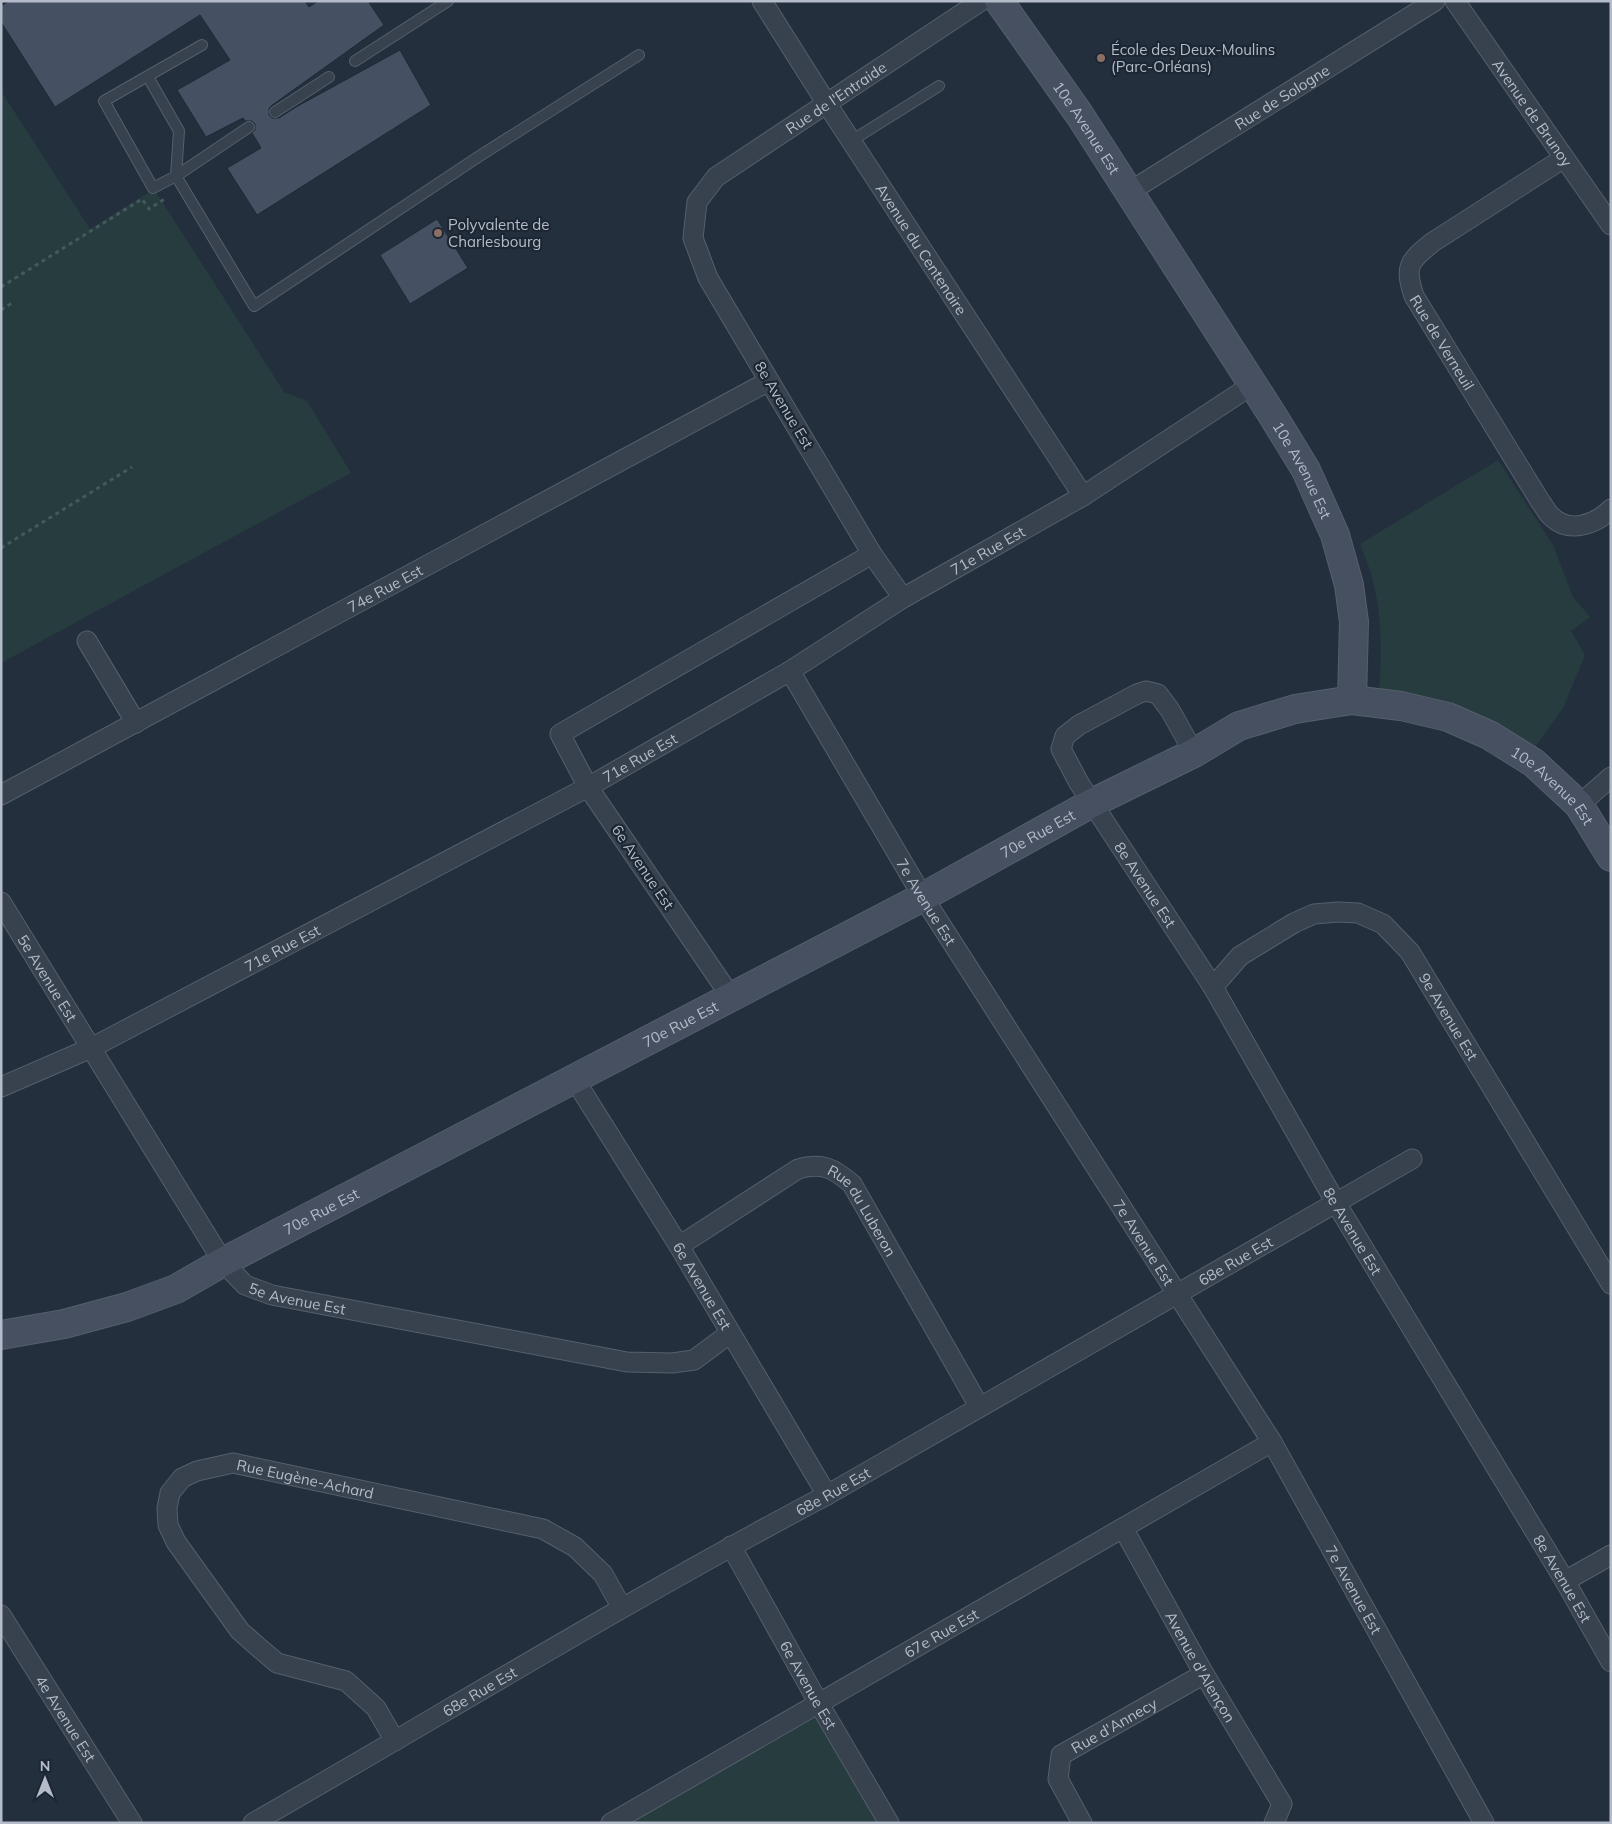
<svg xmlns="http://www.w3.org/2000/svg" width="1612" height="1824" font-family="Mulish,sans-serif">
<style>
.green{fill:#263c3f}
.building{fill:#455162;stroke:#1f2835}
.lines{fill:none;stroke-linecap:round;stroke-linejoin:round}
.lane-casing{stroke:#565f6c;stroke-width:12}
.street-casing{stroke:#565f6c;stroke-width:21}
.secondary-casing{stroke:#565f6c;stroke-width:30}
.path{stroke:#44595c;stroke-width:3;stroke-dasharray:4 4;stroke-linecap:butt}
.lane{stroke:#38414e;stroke-width:10}
.street{stroke:#38414e;stroke-width:19}
.secondary{stroke:#465061;stroke-width:28}
.education-dot{fill:#8d6e63;stroke:#1d2633;stroke-width:2}
.labels{text-anchor:middle;dominant-baseline:central;stroke-width:4.5;stroke-linejoin:round;paint-order:stroke}
.poi-label{font-size:15px;fill:#b4bcc9;stroke:#1d2633;text-anchor:start}
.street-label{font-size:15px;fill:#b4bcc9;stroke:#1d2633}
</style>
<rect width="100%" height="100%" fill="#242f3e"/>
<g class="green">
<path d="M1 91 90 229 154 189 284 392 307 401 351 473 1 663Z"/>
<path d="M1498 460 1553 545 1573 597 1590 617 1571 631 1585 655 1563 708 1533 750 1379 690C1382 655 1382 620 1374 585 1371 571 1365 557 1360 544Z"/>
<path d="M818 1702 889 1823H611Z"/>
</g>
<g class="building">
<path d="M9 1H305L309 7 318 1H368L384 25 271 106 269 109V115L272 118H279L296 107 400 50 431 105 257 215 227 168 261 148 252 133 255 130V124L252 121H245L243 118 206 137 177 90 230 60 200 15 55 107 1 22V6Z"/>
<path d="M437 219 468 268 410 304 380 255Z"/>
</g>
<g class="lines">
<defs>
<g id="lane">
<path d="M202 45 104 101 153 188 176 176 254 306 478 157 639 55"/>
<path d="M355 61 448 1"/>
<path d="M148 77 179 131 176 176"/>
<path d="M275 112 329 77"/>
<path d="M851 141 939 86"/>
<path d="M176 176 249 127"/>
</g>
<g id="street">
<path id="s1" d="M762 1 827 104 1083 496"/>
<path id="s2" d="M1455 1 1611 225"/>
<path id="s3" d="M1564 158 1433 242C1409 261 1404 266 1414 296L1540 501C1544 506 1547 513 1552 517 1570 534 1596 524 1611 509"/>
<path id="s4" d="M1129 192 1435 1"/>
<path id="s5" d="M903 598 872 554 708 278 693 238 697 202 716 177 981 1"/>
<path d="M87 641 136 723"/>
<path id="s6" d="M790 671 923 897 1272 1442 1484 1823"/>
<path id="s7" d="M1194 753 1170 710 1158 694 1146 691 1137 694 1079 725 1065 736 1061 749 1079 783 1213 987 1336 1203 1565 1581 1611 1662"/>
<path id="s8" d="M1 795 769 381"/>
<path d="M1579 805 1611 777"/>
<path id="s9" d="M1 902 223 1262 245 1285 272 1295 627 1362 672 1363 694 1360 729 1334"/>
<path id="s10" d="M1213 987 1240 956 1294 923 1314 914 1338 912 1358 913 1383 924 1410 952 1611 1284"/>
<path d="M731 997 588 787 560 734 872 554"/>
<path id="s11" d="M575 1080 679 1246 827 1495"/>
<path id="s12" d="M1 1087 91 1048 588 787 790 671 903 598 1083 496 1252 385"/>
<path id="s13" d="M679 1246 798 1169C822 1162 833 1168 852 1184L979 1406"/>
<path id="s14" d="M1123 1528 1204 1674 1282 1804 1274 1823"/>
<path id="s15" d="M731 1546 818 1702 889 1823"/>
<path d="M1565 1581 1611 1555"/>
<path id="s16" d="M1 1615 132 1823"/>
<path id="s17" d="M395 1741 376 1708 346 1681 277 1663 257 1646 240 1631 176 1542 168 1525 167 1508 170 1493 182 1478 197 1471 233 1463 543 1529 575 1547 603 1574 622 1608"/>
<path id="s18" d="M253 1823C445 1713 632 1598 827 1495L1412 1159"/>
<path id="s19" d="M611 1823 1272 1442"/>
<path id="s20" d="M1082 1823 1058 1779 1061 1755 1204 1674"/>
</g>
<g id="secondary">
<path id="s21" d="M999 1 1079 114 1273 416 1306 470 1335 535 1349 585 1354 622 1352 700"/>
<path id="s22" d="M1 1335 64 1324 127 1307 176 1289 223 1262 923 897 1092 803 1194 753 1239 726 1295 709 1352 700 1401 706 1448 717 1489 735 1534 763 1579 805 1611 857"/>
</g>
</defs>
<use href="#lane" class="lane-casing"/>
<use href="#street" class="street-casing"/>
<use href="#secondary" class="secondary-casing"/>
<g class="path">
<path d="M1 287 142 199 149 209 166 198"/>
<path d="M1 310 12 303"/>
<path d="M1 548 132 467"/>
</g>
<use href="#lane" class="lane"/>
<use href="#street" class="street"/>
<use href="#secondary" class="secondary"/>
</g>
<g class="education-dot">
<circle cx="1101" cy="58" r="5"/>
<circle cx="438" cy="233" r="5"/>
</g>
<g class="labels">
<g class="poi-label">
<text x="1111" y="49">École des Deux-Moulins<tspan x="1111" dy="17">(Parc-Orléans)</tspan></text>
<text x="448" y="224">Polyvalente de<tspan x="448" dy="17">Charlesbourg</tspan></text>
</g>
<g class="street-label">
<text stroke="none"><textPath href="#s4" startOffset="180">Rue de Sologne</textPath></text>
<text stroke="none"><textPath href="#s5" startOffset="629">Rue de l'Entraide</textPath></text>
<text stroke="none"><textPath href="#s2" startOffset="136">Avenue de Brunoy</textPath></text>
<text stroke="none"><textPath href="#s21" startOffset="154">10e Avenue Est</textPath></text>
<text stroke="none"><textPath href="#s1" startOffset="295">Avenue du Centenaire</textPath></text>
<text stroke="none"><textPath href="#s3" startOffset="274">Rue de Verneuil</textPath></text>
<text transform="translate(784 405) rotate(59)">8e Avenue Est</text>
<text stroke="none"><textPath href="#s21" startOffset="559">10e Avenue Est</textPath></text>
<text stroke="none"><textPath href="#s12" startOffset="1124">71e Rue Est</textPath></text>
<text stroke="none"><textPath href="#s8" startOffset="436">74e Rue Est</textPath></text>
<text stroke="none"><textPath href="#s12" startOffset="719">71e Rue Est</textPath></text>
<text stroke="none"><textPath href="#s22" startOffset="1725">10e Avenue Est</textPath></text>
<text stroke="none"><textPath href="#s22" startOffset="1156">70e Rue Est</textPath></text>
<text transform="translate(643 867) rotate(56)">6e Avenue Est</text>
<text stroke="none"><textPath href="#s7" startOffset="348">8e Avenue Est</textPath></text>
<text stroke="none"><textPath href="#s6" startOffset="268">7e Avenue Est</textPath></text>
<text stroke="none"><textPath href="#s12" startOffset="314">71e Rue Est</textPath></text>
<text stroke="none"><textPath href="#s9" startOffset="89">5e Avenue Est</textPath></text>
<text stroke="none"><textPath href="#s10" startOffset="312">9e Avenue Est</textPath></text>
<text stroke="none"><textPath href="#s22" startOffset="751">70e Rue Est</textPath></text>
<text stroke="none"><textPath href="#s22" startOffset="346">70e Rue Est</textPath></text>
<text stroke="none"><textPath href="#s13" startOffset="228">Rue du Luberon</textPath></text>
<text stroke="none"><textPath href="#s7" startOffset="752">8e Avenue Est</textPath></text>
<text stroke="none"><textPath href="#s6" startOffset="672">7e Avenue Est</textPath></text>
<text stroke="none"><textPath href="#s18" startOffset="1132">68e Rue Est</textPath></text>
<text stroke="none"><textPath href="#s11" startOffset="242">6e Avenue Est</textPath></text>
<text stroke="none"><textPath href="#s9" startOffset="509">5e Avenue Est</textPath></text>
<text stroke="none"><textPath href="#s17" startOffset="506">Rue Eugène-Achard</textPath></text>
<text stroke="none"><textPath href="#s18" startOffset="668">68e Rue Est</textPath></text>
<text stroke="none"><textPath href="#s7" startOffset="1158">8e Avenue Est</textPath></text>
<text stroke="none"><textPath href="#s6" startOffset="1078">7e Avenue Est</textPath></text>
<text stroke="none"><textPath href="#s19" startOffset="381">67e Rue Est</textPath></text>
<text stroke="none"><textPath href="#s14" startOffset="159">Avenue d'Alençon</textPath></text>
<text stroke="none"><textPath href="#s15" startOffset="159">6e Avenue Est</textPath></text>
<text stroke="none"><textPath href="#s18" startOffset="262">68e Rue Est</textPath></text>
<text stroke="none"><textPath href="#s16" startOffset="122">4e Avenue Est</textPath></text>
<text stroke="none"><textPath href="#s20" startOffset="135">Rue d'Annecy</textPath></text>
</g>
</g>
<rect width="1612" height="1824" fill="none" stroke="#b4bcc9" stroke-width="5"/>
<g transform="translate(45 1779)" stroke="#1d2633" stroke-width="4" paint-order="stroke">
<path d="M0-4L9 19L0 12L-9 19Z" fill="#b4bcc9"/>
<text y="-8" font-size="14" font-weight="bold" text-anchor="middle" fill="#b4bcc9">N</text>
</g>
</svg>
